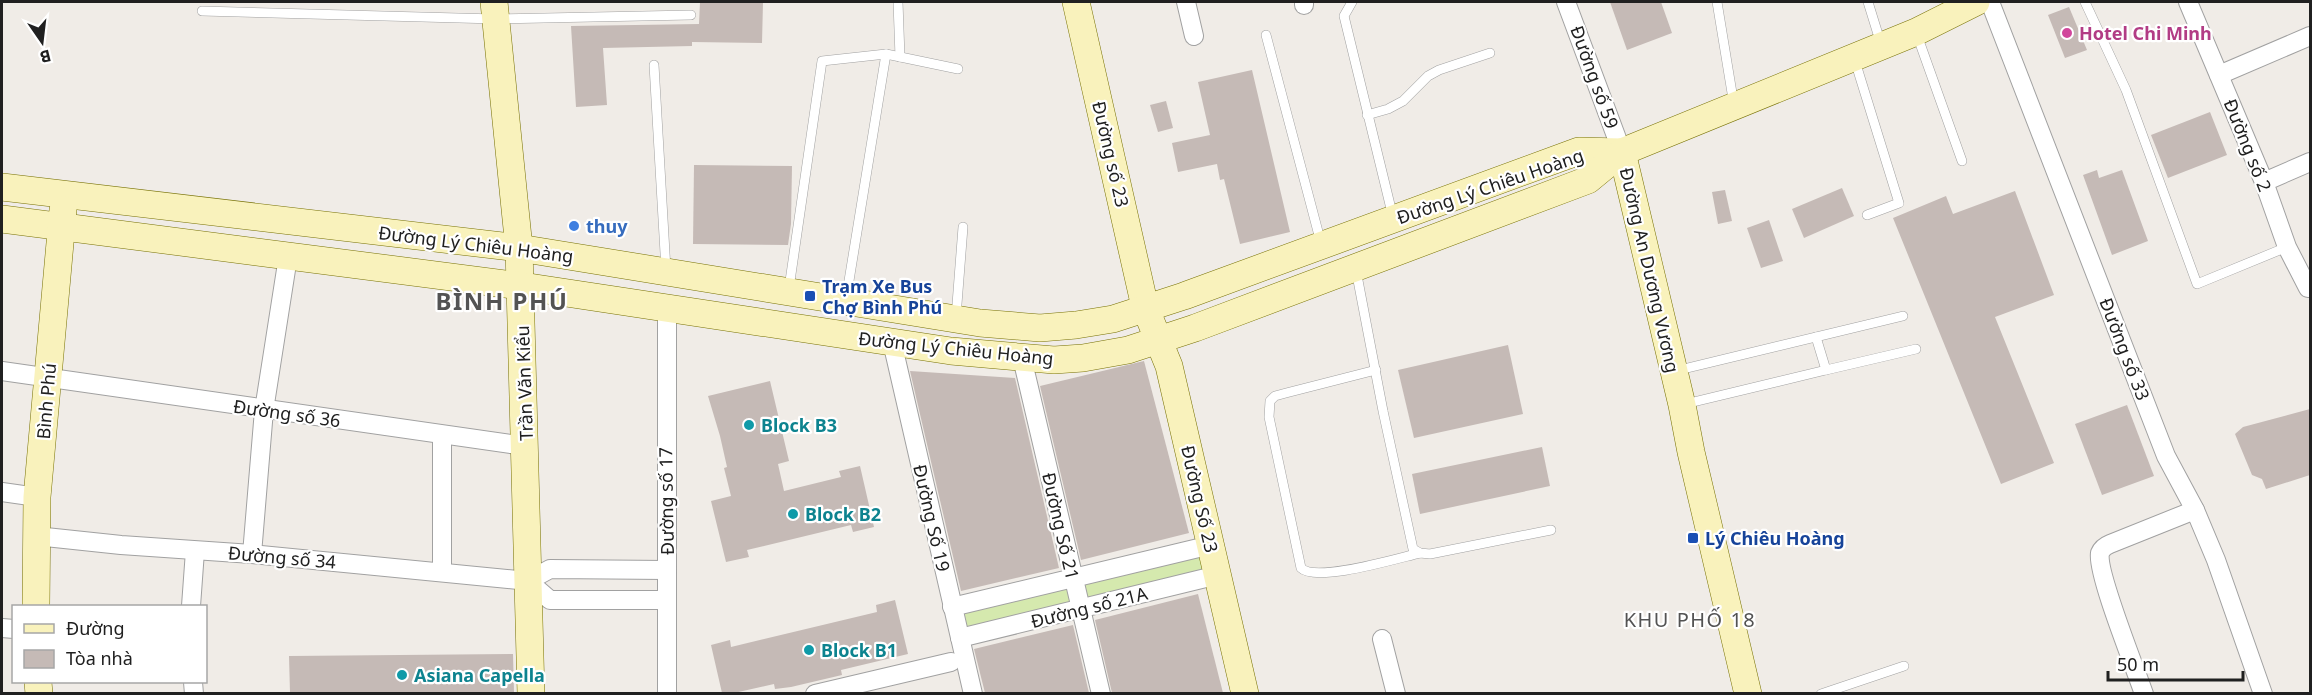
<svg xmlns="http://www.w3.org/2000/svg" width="2312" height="695" font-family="'Noto Sans',sans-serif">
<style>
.grass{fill:#d5e9ae}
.building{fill:#c5bab6}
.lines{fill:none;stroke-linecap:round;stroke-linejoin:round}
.lane-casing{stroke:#a1a1a1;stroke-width:10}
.street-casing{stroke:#a1a1a1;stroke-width:20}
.secondary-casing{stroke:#787206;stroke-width:28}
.lane{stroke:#fff;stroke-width:9}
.street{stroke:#fff;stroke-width:18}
.secondary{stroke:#f9f2bc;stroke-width:27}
.hotel-dot{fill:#d1479c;stroke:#fff;stroke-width:2}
.shop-dot{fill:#3f7fe0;stroke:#fff;stroke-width:2}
.transit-dot{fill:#1a4fb4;stroke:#fff;stroke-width:2}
.culture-dot{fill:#0f9aa8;stroke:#fff;stroke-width:2}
.labels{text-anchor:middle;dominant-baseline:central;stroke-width:4.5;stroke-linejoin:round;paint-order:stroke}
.hotel-label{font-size:18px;font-weight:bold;fill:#b23c85;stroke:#fff;text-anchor:start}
.street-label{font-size:18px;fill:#202020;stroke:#fff}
.shop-label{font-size:18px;font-weight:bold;fill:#366cbe;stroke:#fff;text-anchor:start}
.transit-label{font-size:18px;font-weight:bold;fill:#164399;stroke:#fff;text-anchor:start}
.culture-label{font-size:18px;font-weight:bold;fill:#0d838f;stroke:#fff;text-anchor:start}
.neighbourhood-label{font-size:20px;letter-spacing:1.5px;fill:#535353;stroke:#fff}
.district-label{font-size:24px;font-weight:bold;letter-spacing:1.5px;fill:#535353;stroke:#fff}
</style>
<rect width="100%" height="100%" fill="#f0ece7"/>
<g class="grass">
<path d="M1202 554 1207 572 1085 601 1081 583Z"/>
<path d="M1068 586 1073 604 964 630 960 612Z"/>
</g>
<g class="building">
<path d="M700 2H763L762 43 692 42V46L603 48 607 105 576 107 571 26 699 24Z"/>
<path d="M1610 2H1661L1672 33 1627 50Z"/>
<path d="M2069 7 2087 50 2065 58 2048 15Z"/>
<path d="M1252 70 1290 232 1240 244 1224 179 1220 180 1217 164 1178 172 1172 143 1210 135 1198 82Z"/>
<path d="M1166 101 1173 128 1158 132 1150 105Z"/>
<path d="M2210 112 2227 155 2168 178 2151 135Z"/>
<path d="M694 165 792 166 791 224 788 245 693 244Z"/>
<path d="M2097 170 2099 178 2122 170 2148 241 2112 255 2083 175Z"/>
<path d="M1842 188 1854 216 1804 238 1792 209Z"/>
<path d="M1725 190 1732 221 1718 224 1712 192Z"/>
<path d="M2015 191 2054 295 1995 317 2054 463 2001 484 1893 218 1946 196 1953 214Z"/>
<path d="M1769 220 1783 261 1761 268 1747 228Z"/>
<path d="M1508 345 1523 414 1414 438 1398 370Z"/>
<path d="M1144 361 1189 533 1081 560 1040 386Z"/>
<path d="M910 371 1015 378 1059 568 961 591Z"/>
<path d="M770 381 789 461 778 464 784 491 841 477 839 471 860 466 874 527 853 532 851 525 747 550 749 557 726 562 711 501 731 496 724 468 727 467 720 436 708 396Z"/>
<path d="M2127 405 2154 476 2102 495 2075 424Z"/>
<path d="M2310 409V475L2266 489 2262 479 2252 475 2235 434 2243 427Z"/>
<path d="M1542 447 1550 486 1420 514 1412 474Z"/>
<path d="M1198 594 1223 693H1112L1095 620Z"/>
<path d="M895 600 908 654 841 670 842 675 791 687 775 689 774 684 734 693H722L711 645 730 640 731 647 877 612 876 605Z"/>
<path d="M1073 625 1089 693H985L974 649Z"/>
<path d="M513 654 514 693H290L289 656Z"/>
</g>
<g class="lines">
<defs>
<g id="lane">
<path d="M898 2 900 57"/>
<path d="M1352 2 1344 16 1393 217"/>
<path d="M1717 2 1734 105"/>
<path d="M1868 2 1881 44"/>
<path d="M2085 2 2126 90 2197 284 2287 247"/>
<path d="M202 11 496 19 691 15"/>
<path d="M1266 35 1321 243"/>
<path d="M1917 35 1962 161"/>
<path d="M1855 61 1899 203 1867 215"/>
<path d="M654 65 666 270"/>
<path d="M1367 115 1388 109 1403 101 1428 76 1439 70 1490 53"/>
<path d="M1356 270 1383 411 1413 549 1420 553 1430 554 1551 530"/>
<path d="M789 288 822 61 886 54 958 69"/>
<path d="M846 299 886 54"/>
<path d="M956 317 963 227"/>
<path d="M1816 337 1826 370 1916 349"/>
<path d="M1376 370 1286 393 1275 396 1270 401 1269 417 1301 568C1316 583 1398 558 1420 553"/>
<path d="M1675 371 1903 316"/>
<path d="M1685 404 1826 370"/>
<path d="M1821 694 1904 666"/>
</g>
<g id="street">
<path d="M1186 2 1194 36"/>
<path d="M1304 2V5"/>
<path d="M1566 2 1622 152"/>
<path d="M1990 2 2166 456 2195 510 2216 560 2263 694"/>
<path d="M2188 2 2264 182 2287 247 2308 288H2310"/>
<path d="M2219 75 2310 36"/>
<path d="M2264 182 2310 162"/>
<path d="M667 309V694"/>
<path d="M892 342 973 694"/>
<path d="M1022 358 1101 694"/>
<path d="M2 371 525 446"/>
<path d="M442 435V572"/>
<path d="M2 492 37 497"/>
<path d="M36 536 121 545 252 554 528 581 550 569 667 570"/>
<path d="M252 554 264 410 288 257"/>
<path d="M528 581 550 600H666"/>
<path d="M191 606 195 551"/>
<path d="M952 607 1211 545"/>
<path d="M2 628 14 629"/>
<path d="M960 638 1218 575"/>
<path d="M1382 639 1396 694"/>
<path d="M193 682 194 694"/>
<path d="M815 694 951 662"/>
<path d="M2144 694C2136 670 2096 572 2100 553 2102 548 2105 546 2110 544L2195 510"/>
</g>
<g id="secondary">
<path d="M494 2 519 248 531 694"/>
<path d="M1076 2 1145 307 1169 366 1245 694"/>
<path d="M1622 152 1682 405 1691 452 1748 694"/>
<path d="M2 187 519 248 980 323 1040 328 1076 325 1113 319 1184 296 1579 151 1622 152"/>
<path d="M2 219 521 286 951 351 1054 360 1083 358 1128 350 1195 328 1588 180 1622 152 1916 32 1976 2"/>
<path d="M36 606 37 497 63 210"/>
<path d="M38 682 39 694"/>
</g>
</defs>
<use href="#lane" class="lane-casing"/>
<use href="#street" class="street-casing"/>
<use href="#secondary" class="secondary-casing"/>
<use href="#lane" class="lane"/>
<use href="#street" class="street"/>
<use href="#secondary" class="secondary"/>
</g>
<circle class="hotel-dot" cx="2067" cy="33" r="6"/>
<circle class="shop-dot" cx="574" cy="226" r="6"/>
<g class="transit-dot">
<rect x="804" y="290" width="12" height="12" rx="3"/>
<rect x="1687" y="532" width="12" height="12" rx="3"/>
</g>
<g class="culture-dot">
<circle cx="749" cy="425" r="6"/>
<circle cx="793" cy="514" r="6"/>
<circle cx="809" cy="650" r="6"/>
<circle cx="402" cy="675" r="6"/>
</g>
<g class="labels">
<g class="hotel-label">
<text x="2079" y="33">Hotel Chi Minh</text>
</g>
<g class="street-label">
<text transform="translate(1595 77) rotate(70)">Đường số 59</text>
<text transform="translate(2248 145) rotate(68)">Đường số 2</text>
<text transform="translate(1111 154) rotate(77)">Đường số 23</text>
<text transform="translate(1490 186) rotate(-19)">Đường Lý Chiêu Hoàng</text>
<text transform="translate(476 244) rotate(7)">Đường Lý Chiêu Hoàng</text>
<text transform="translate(1650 270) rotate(77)">Đường An Dương Vương</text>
<text transform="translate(956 348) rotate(6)">Đường Lý Chiêu Hoàng</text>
<text transform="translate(2125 349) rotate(69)">Đường số 33</text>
<text transform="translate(524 383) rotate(-92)">Trần Văn Kiểu</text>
<text transform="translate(46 401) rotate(-85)">Bình Phú</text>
<text transform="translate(287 413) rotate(8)">Đường số 36</text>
<text transform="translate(1200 499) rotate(77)">Đường Số 23</text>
<text transform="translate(666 501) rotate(-91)">Đường số 17</text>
<text transform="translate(932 518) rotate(77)">Đường Số 19</text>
<text transform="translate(1061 526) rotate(77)">Đường Số 21</text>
<text transform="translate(282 557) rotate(5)">Đường số 34</text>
<text transform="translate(1089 607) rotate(-14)">Đường số 21A</text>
</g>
<g class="shop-label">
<text x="586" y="226">thuy</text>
</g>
<g class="transit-label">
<text x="822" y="286">Trạm Xe Bus<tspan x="822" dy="21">Chợ Bình Phú</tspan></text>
<text x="1705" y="538">Lý Chiêu Hoàng</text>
</g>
<g class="culture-label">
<text x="761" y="425">Block B3</text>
<text x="805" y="514">Block B2</text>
<text x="821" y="650">Block B1</text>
<text x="414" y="675">Asiana Capella</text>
</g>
<g class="neighbourhood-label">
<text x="1690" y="619">KHU PHỐ 18</text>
</g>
<g class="district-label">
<text x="502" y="300">BÌNH PHÚ</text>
</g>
</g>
<rect width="2312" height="695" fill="none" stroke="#202020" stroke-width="6"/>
<rect x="12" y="605" width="195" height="78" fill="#ffffff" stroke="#a6a6a6" stroke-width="1.5"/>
<rect x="24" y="624" width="30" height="9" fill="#f9f2bc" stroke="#a6a6a6" stroke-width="1.5"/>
<text x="66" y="635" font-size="18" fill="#202020">Đường</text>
<rect x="24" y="650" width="30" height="18" fill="#c5bab6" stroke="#a6a6a6" stroke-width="1.5"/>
<text x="66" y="665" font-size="18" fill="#202020">Tòa nhà</text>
<g transform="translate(42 42) rotate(166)" stroke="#ffffff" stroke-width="4.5" paint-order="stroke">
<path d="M0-4.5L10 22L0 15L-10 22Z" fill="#202020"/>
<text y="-9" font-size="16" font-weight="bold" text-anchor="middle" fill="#202020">B</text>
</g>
<path d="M2108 671v9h135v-9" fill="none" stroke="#202020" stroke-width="3"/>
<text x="2117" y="671" font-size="18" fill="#202020" stroke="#ffffff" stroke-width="4.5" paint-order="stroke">50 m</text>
</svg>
